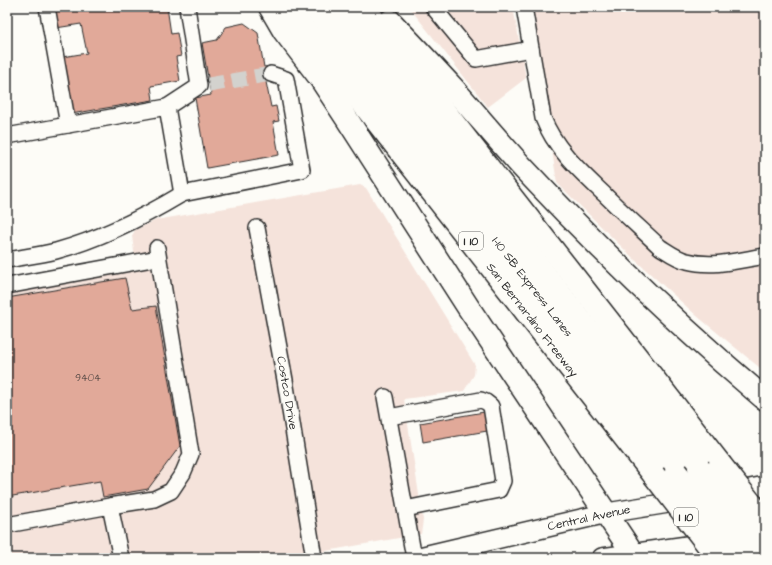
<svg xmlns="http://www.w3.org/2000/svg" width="772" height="565" font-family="'Architects Daughter',sans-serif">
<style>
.built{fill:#f5e3db}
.building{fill:#e1a999;stroke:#2b2b2b}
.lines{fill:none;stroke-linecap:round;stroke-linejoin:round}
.minor-tunnel{stroke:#d3d2ce;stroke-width:15;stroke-dasharray:15 8;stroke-linecap:butt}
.minor-casing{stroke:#2b2b2b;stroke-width:18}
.major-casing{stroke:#2b2b2b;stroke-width:22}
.highway-casing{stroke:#2b2b2b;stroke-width:25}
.minor{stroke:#fdfcf7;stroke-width:15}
.major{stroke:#fdfcf7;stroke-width:19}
.highway{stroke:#fdfcf7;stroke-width:22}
.highway-bridge-casing{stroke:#2b2b2b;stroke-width:25;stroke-linecap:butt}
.highway-bridge{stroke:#fdfcf7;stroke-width:22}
.labels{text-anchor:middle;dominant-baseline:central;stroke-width:3;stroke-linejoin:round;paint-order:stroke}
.number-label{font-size:10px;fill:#584a46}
.shield{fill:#fdfcf7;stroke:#6a6a68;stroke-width:1}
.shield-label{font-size:11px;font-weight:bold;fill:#2b2b2b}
.street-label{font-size:12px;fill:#2b2b2b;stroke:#fdfcf7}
</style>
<rect width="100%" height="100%" fill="#fdfcf7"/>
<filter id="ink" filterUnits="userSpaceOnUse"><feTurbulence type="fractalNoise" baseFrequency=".025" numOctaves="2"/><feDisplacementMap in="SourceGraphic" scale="8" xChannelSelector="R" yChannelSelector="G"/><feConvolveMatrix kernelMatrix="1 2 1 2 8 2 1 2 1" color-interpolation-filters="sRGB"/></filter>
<g filter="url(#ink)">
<g class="built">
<path d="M409 7H513L526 78 488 107Z"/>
<path d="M530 7H765V372L697 316 635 260 557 183Z"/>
<path d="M360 185 366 188 475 365 474 375 464 391 404 399 423 520 421 534 287 558H7V280L135 259 132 236 135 230 156 220Z"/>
</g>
<g class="building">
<path d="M53 7H167L171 34 177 33 181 56 176 57 180 81 151 86 153 100 71 114 62 57 87 53 81 24 56 28Z"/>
<path d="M244 23 258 33 264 67 270 66 272 81 266 82 271 107 276 106 279 121 273 122 279 155 207 168 195 98 211 95 202 43 217 40 226 27Z"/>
<path d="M125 278 132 309 156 306 180 446 148 489 103 497 100 481 7 497V298Z"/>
<path d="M490 411 493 430 423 442 420 423Z"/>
</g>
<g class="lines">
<path class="minor-tunnel" d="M209 85 271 74"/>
<defs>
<g id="minor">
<path d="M47 7 68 125"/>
<path d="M187 7 199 86 167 107 182 194 302 170 286 79 271 74"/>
<path d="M433 7 476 59 531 49"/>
<path d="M524 7 543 118C555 149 581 172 604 194 622 212 641 229 660 247 668 252 677 259 687 261 713 268 740 260 765 256"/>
<path d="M7 136 167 107"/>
<path d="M257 228 285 380 314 558"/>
<path d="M7 260C23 257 40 255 56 251 100 239 142 218 182 194"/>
<path d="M7 286 158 258"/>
<path d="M385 397 414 558"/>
<path d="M389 417 481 400 486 402 491 406 503 481 499 490 405 509"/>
<path d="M110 506 121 558"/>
<path d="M7 525 110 506 154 499 171 491 183 473 191 454 157 248"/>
</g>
<g id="major">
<path d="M729 493 765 486"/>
<path d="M415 558 607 513 687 500"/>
<path d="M602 558 765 535"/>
</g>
<g id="highway">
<path d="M270 7 284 31 320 78 347 119 468 307 636 558"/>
<path d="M287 7 654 475"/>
<path d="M314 7 676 472"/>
<path d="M337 7 572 309 699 468"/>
<path d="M364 7C481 160 602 311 720 464"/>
<path d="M390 21C411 43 432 65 452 87 477 115 501 144 526 171 602 252 681 328 765 399"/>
</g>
</defs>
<use href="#minor" class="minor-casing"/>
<use href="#major" class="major-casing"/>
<use href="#highway" class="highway-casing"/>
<use href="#minor" class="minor"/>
<use href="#major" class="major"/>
<use href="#highway" class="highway"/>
<defs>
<g id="highway-bridge">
<path d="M720 464 765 521"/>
<path d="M699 468 765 554"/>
<path d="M676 472 744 558"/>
<path d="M654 475 718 558"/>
</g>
</defs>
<use href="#highway-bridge" class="highway-bridge-casing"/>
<use href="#highway-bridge" class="highway-bridge"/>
</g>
</g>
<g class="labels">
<g class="number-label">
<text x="88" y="378">9404</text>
</g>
<g class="shield">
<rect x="459" y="232" width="24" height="18" rx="3"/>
<rect x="674" y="508" width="24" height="18" rx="3"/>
</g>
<g class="shield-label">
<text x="471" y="241">I 10</text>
<text x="686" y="517">I 10</text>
</g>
<g class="street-label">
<text transform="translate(532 287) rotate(52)">I-10 SB Express Lanes</text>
<text transform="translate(532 320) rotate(52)">San Bernardino Freeway</text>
<text transform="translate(287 393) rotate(80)">Costco Drive</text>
<text transform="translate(589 518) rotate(-12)">Central Avenue</text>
</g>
</g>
<rect width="772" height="565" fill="none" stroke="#fdfcf7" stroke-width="24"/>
<rect x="12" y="12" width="748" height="541" fill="none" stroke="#2b2b2b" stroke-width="1.5" filter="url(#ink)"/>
</svg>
